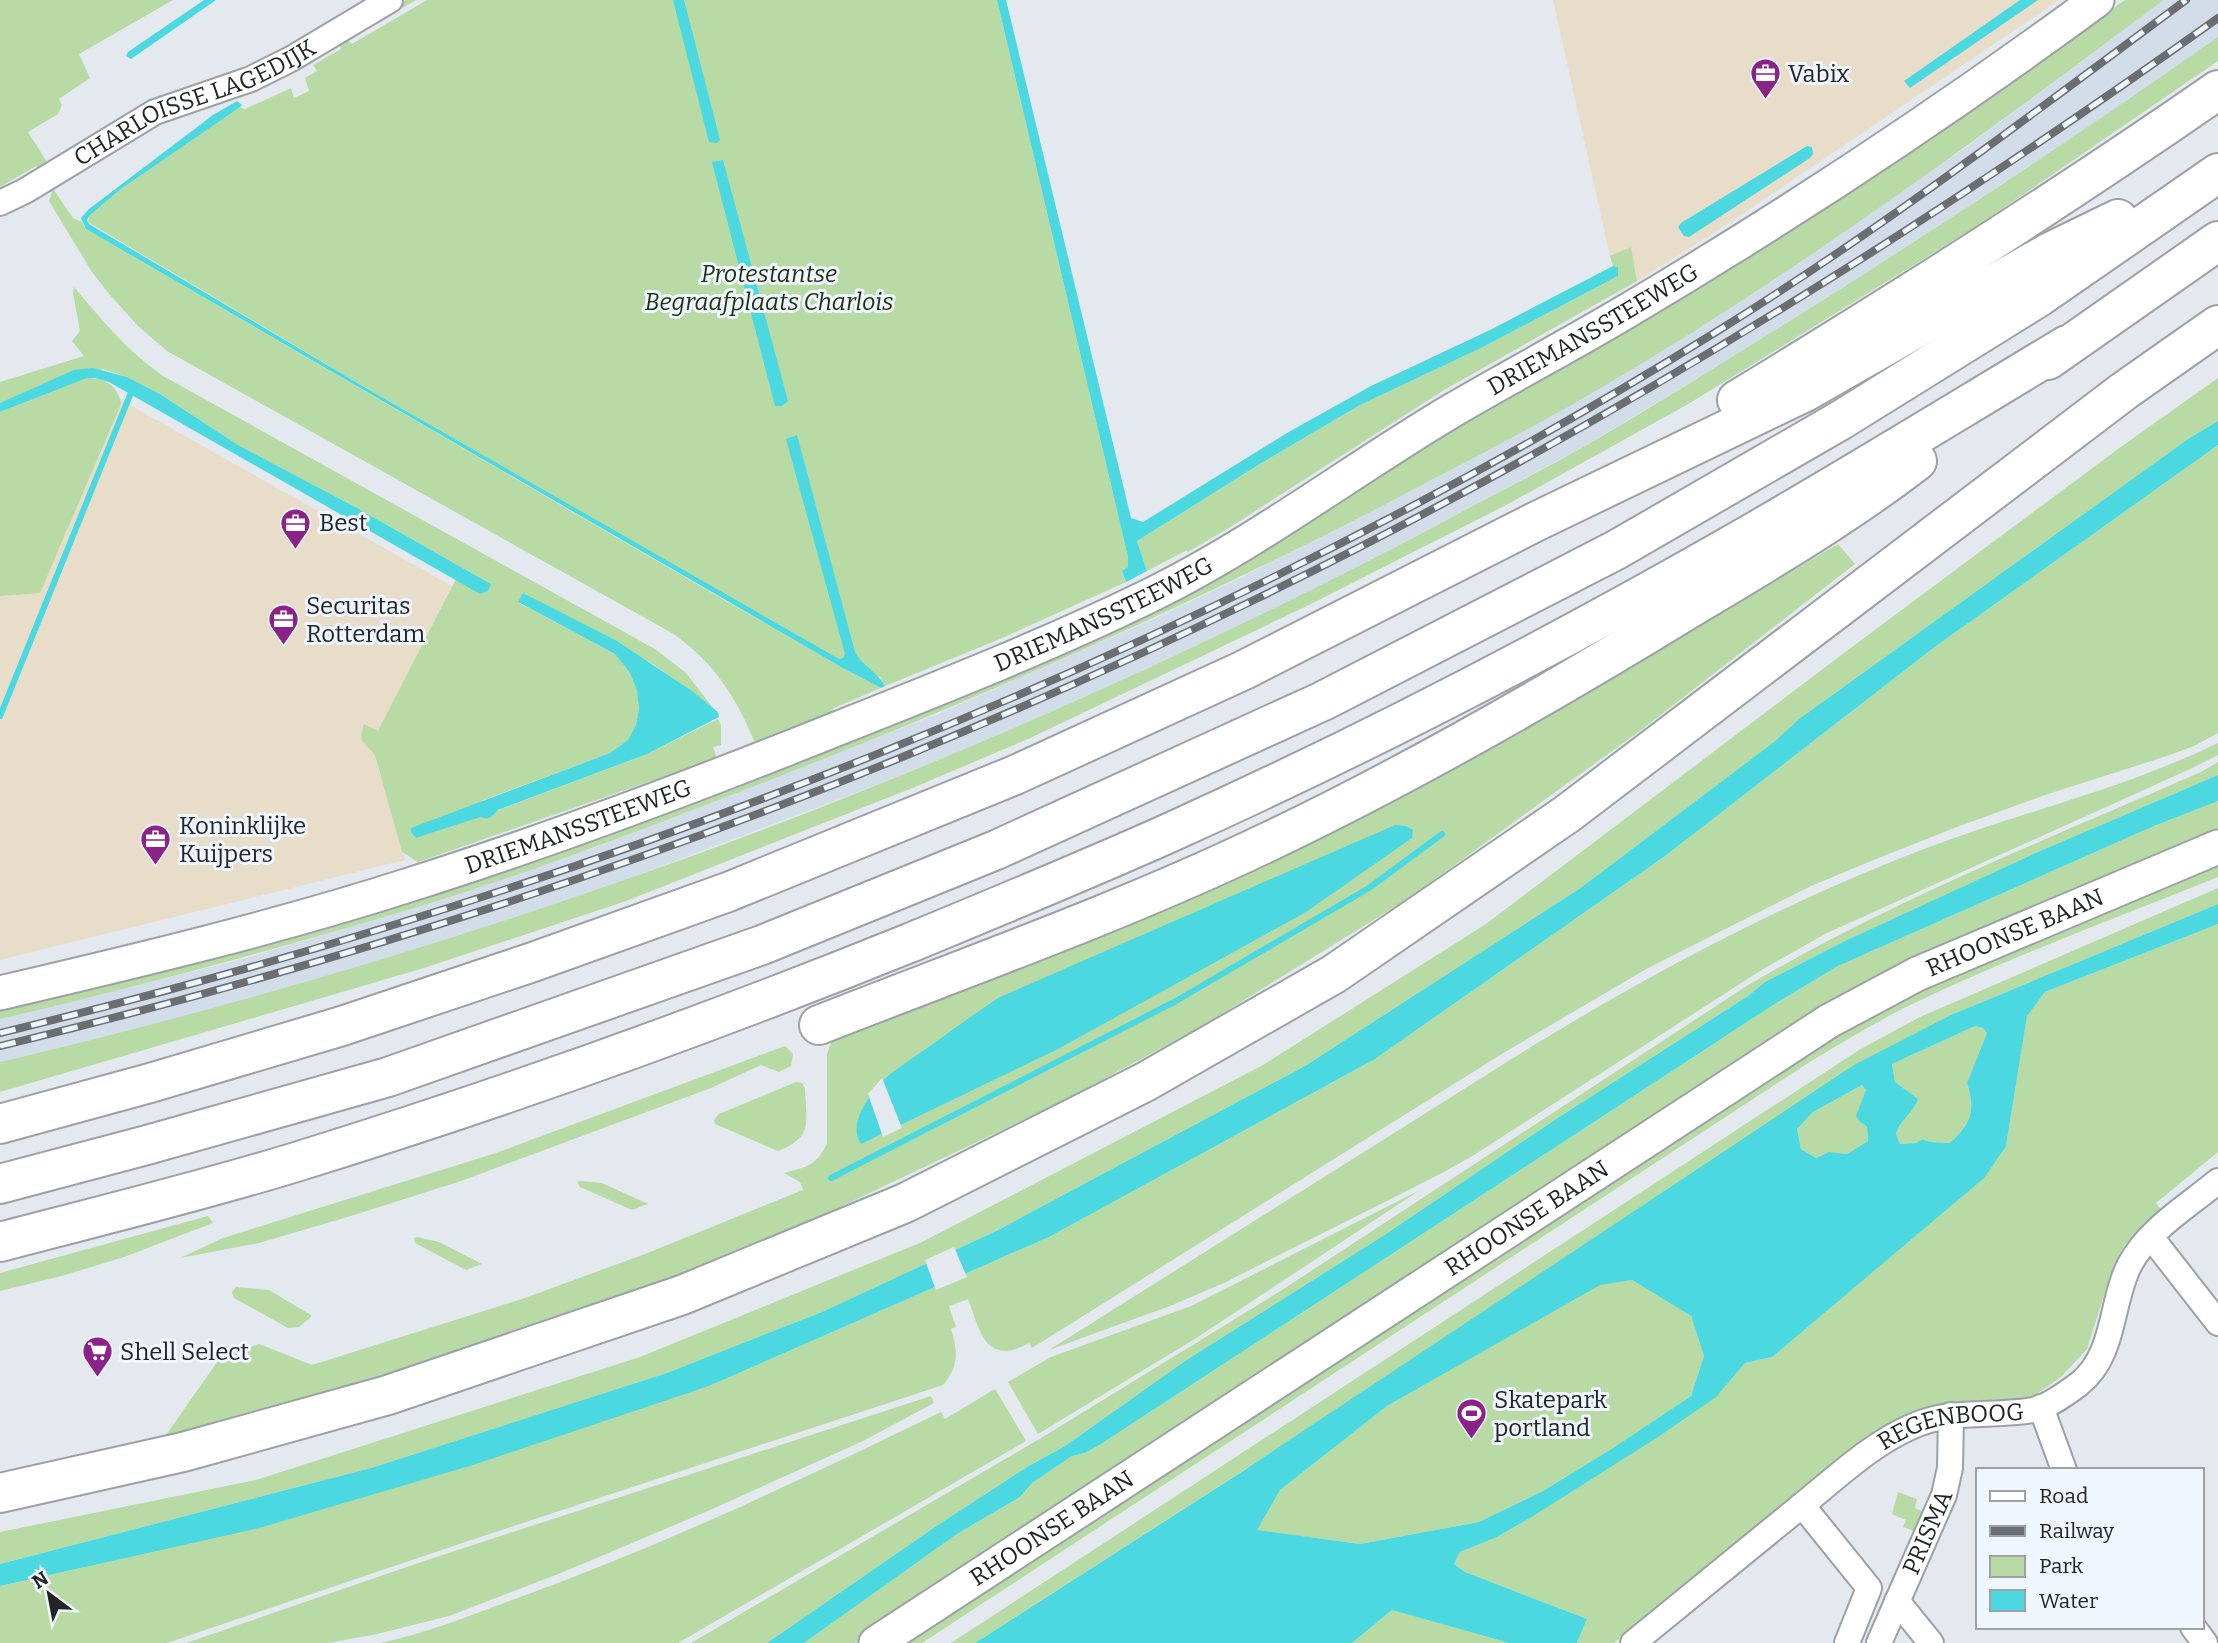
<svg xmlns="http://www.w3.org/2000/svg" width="2218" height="1643" font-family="Bitter,serif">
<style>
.industrial{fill:#e7ddc8}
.built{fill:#d3ddea}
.green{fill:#b8daa4}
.water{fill:#4bd8e0;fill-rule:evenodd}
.pier{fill:#e3e9ef}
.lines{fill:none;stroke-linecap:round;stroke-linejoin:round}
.stream{stroke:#4bd8e0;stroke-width:6}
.street-casing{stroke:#9ca1a7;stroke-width:28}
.secondary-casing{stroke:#9ca1a7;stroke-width:37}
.highway-casing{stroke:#9ca1a7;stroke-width:42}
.street{stroke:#fff;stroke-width:24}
.secondary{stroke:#fff;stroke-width:33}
.highway{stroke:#fff;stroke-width:38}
.rail-casing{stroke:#6a6e71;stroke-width:8}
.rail{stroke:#f0f6fd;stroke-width:5;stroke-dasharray:16;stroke-linecap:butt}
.labels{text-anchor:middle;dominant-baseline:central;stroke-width:6;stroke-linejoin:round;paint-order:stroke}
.poi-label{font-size:24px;fill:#222426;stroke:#f0f6fd;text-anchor:start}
.street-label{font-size:24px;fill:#222426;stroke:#f0f6fd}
.park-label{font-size:24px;font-style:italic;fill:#1d300f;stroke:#f0f6fd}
</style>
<rect width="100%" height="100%" fill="#e3e9ef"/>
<g class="industrial">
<path d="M1553 0H2059L1723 227 1637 281 1631 247 1610 256Z"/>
<path d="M119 399 457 589 378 732 376 760 405 860 0 960V596Z"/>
</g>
<path class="built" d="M2164 0H2218V37L2116 109 1933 231 1718 366 1583 447 1356 568 1203 643 1047 715 895 778 599 890 429 946 291 987 189 1016 0 1062V1019L247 958 461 893 599 846 940 713 1158 617 1244 576 1412 490 1714 319 1965 148Z"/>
<g class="green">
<path d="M0 0H173L79 54 90 78 59 99 62 105 58 114 28 132 47 162 77 143 80 149 41 173 36 166 0 187Z"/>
<path d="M406 0H416L348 40 352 44 427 0H997L1128 557V567L1122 572 1126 582 1000 639 885 686 880 677 834 657 378 395 88 222 89 216 121 189 232 112 240 107 245 109 291 88 294 98 309 91 305 78 317 71 313 65 341 49 338 41Z"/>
<path d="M2125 0H2164C1983 135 1801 270 1606 385 1533 428 1457 466 1382 506 1177 612 967 704 752 787 654 825 556 863 456 895 305 942 153 983 0 1019V1005L424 893 1270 544 1909 150Z"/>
<path d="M2218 37V61L1980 224 1690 403 1510 503 1309 605 1028 739 915 787 626 901 424 968 0 1092V1062C502 944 988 764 1443 522 1490 496 1538 473 1585 446 1653 407 1719 365 1785 324 1932 232 2076 137 2218 37Z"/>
<path d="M51 186 73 218 82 222 86 229 681 575 841 667 881 688 834 708 828 714 755 743C737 698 713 661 672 633L167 351 138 326 110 295 92 272 49 201 52 193 48 187Z"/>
<path d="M1631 247 1637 281 1444 390 1232 526 1188 552 1187 550 1147 571 1137 541 1263 462 1360 405 1481 348 1618 276V267L1613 266 1610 256Z"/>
<path d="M74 287C101 319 128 352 163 376L655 649 686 673 713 708 653 664 523 593 519 603 615 654 630 673 637 691 639 709 636 725 628 740 610 753 484 800 416 838 481 817 647 754 718 719 721 725V745L713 747 717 758 418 862 402 852 375 755C365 741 357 744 364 724L378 731 456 579 480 594 491 584 357 508 238 445 160 394 127 377 103 369 0 403V382L84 356 72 341 80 331 73 293Z"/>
<path d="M87 378C105 378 118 386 121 404L40 593 0 596V412Z"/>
<path d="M2218 378V421L2188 439 1799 719 1774 742 1579 889 1305 1066 996 1231 822 1312 667 1373 371 1468 0 1564V1532L256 1480 640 1357 922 1242 1263 1065 1486 924 1844 653 2118 449Z"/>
<path d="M2218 445V733L2194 746 2167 756 2045 795 1957 827 1881 857 1811 886 1648 968 1505 1052 1032 1348 1029 1343C986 1367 980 1331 968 1299L949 1306 956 1327 951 1329C958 1352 959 1366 943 1385L474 1539 167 1643H0V1586L81 1568 709 1386 1049 1237 1375 1059 1665 856 1936 646Z"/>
<path d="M1838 544 1855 564 1641 730 1409 898 1202 1026 1063 1101 819 1217 664 1283 402 1375 164 1438 222 1355 259 1344 312 1365 522 1299 645 1254 803 1190 800 1182 784 1173C806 1167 817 1166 827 1143V1054L832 1040 1602 683Z"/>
<path d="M2218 743V755L2188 770 1827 933 1763 969 1474 1155 1442 1173 1224 1283 1170 1306 1049 1350 1534 1045C1662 967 1801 894 1943 842 2034 809 2130 786 2218 743Z"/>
<path d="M2218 762V775L2038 852 1847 940 1765 982 1748 996 1556 1119 1386 1234 1185 1361 1065 1446 1027 1467 935 1527 767 1643H691L1041 1438 1282 1290 1745 987C1890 901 2048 839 2201 772Z"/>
<path d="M2218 801V834L1832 1005 855 1643H804L957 1534 1020 1497 1032 1483 1072 1456 1085 1453 1101 1444 1773 1005 1838 966 2154 826Z"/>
<path d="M2218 862V877C2114 919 2007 958 1906 1007 1872 1024 1840 1044 1808 1063L922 1643H899L1833 1033 1907 993Z"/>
<path d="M2218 888V904L1951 1015 975 1643H951L1859 1050 1920 1017Z"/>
<path d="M2218 924V1152L2156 1203 2164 1214 2124 1245 2111 1273 2087 1349 2061 1377 2031 1398 1949 1402 1910 1413 1868 1435 1614 1643H1577L1587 1619 1465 1572 1454 1564 1460 1552 1497 1537 1530 1518 1715 1397 1745 1363 1772 1357 2006 1146 2027 1015 2045 992Z"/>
<path d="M1975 1026 1983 1028 1987 1033 1967 1083C1976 1111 1971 1123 1950 1143L1930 1142 1922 1139 1916 1143 1900 1144 1896 1134C1903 1116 1912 1115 1918 1099L1895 1082 1892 1064Z"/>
<path d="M785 1046 793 1054 791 1066 779 1072 761 1065 711 1088 461 1181 354 1215 259 1243 180 1258 223 1238 496 1153Z"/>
<path d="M796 1082 802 1083 805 1088C806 1121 814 1137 778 1151L715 1124 714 1120 719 1114Z"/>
<path d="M1862 1085 1866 1090 1859 1121 1867 1127 1868 1141 1847 1154 1829 1152 1816 1158 1801 1149 1797 1129 1813 1112Z"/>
<path d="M580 1181 602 1183 648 1204 632 1210 580 1187 577 1182Z"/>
<path d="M1420 1190 1198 1337 1038 1434 1008 1382 1051 1357 1191 1306Z"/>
<path d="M208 1216 213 1223 124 1257 65 1275 0 1291V1273Z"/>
<path d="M417 1237 439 1242 482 1264 466 1270 415 1243 414 1238Z"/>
<path d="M1632 1280 1691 1316 1704 1356 1691 1396 1613 1448 1543 1491 1479 1522 1360 1544 1256 1530 1280 1490 1387 1406 1600 1284Z"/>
<path d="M236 1287 269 1290 311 1315V1317L299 1327 288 1328 234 1298 232 1292Z"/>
<path d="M995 1389 1026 1441 678 1643H380C430 1633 478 1612 526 1595 668 1543 805 1478 941 1412L945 1419Z"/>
<path d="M931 1396 934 1403 863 1441 710 1510 561 1573 449 1616 377 1634 328 1643H186L433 1558Z"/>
<path d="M1898 1492 1917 1499 1915 1508 1922 1511 1914 1531 1903 1527 1906 1520 1892 1514Z"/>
<path d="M1392 1610 1509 1643H1352Z"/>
</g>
<g class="water">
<path d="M204 0H216L131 59 126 56 128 52Z"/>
<path d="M673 0H684L720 140 717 143 709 142Z"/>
<path d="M997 0H1006L1131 518 1143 522 1287 433 1371 386 1490 330 1613 266 1618 267V276L1481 348 1360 405 1263 462 1137 541 1147 571 1126 582 1122 571 1128 567V557Z"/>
<path d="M2020 0H2038L1910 88 1904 81Z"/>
<path d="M237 101 242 105 240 107 121 189 89 216 87 220 89 224 378 395 839 659 843 658 845 654 786 439 797 435 855 652C862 666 878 672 885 686L881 688 841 667 86 229 81 218 89 209 213 115Z"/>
<path d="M1807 146 1812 147 1813 154 1810 158 1689 237 1684 236 1678 227 1681 223Z"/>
<path d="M723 160 788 401 782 406H775L712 162Z"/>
<path d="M93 368 127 377 160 394 238 445 357 508 491 584 488 591 480 594 109 382 95 378H87L0 412V403L74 370Z"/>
<path d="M2218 421V445L1936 646 1665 856 1375 1059 1049 1237 709 1386 473 1465 259 1528 0 1586V1564L371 1468 667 1373 822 1312 996 1231 1305 1066 1579 889 1774 742 1799 719 2188 439Z"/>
<path d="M523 593 617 641 692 691 718 712 719 717 647 754 498 810C492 816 489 821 481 817L416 838 411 832V828L610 753 628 740 636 725 639 709 637 691 630 673 615 654 518 602Z"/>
<path d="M2218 775V801L2154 826 1838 966 1773 1005 1101 1444 1085 1453 1072 1456 1032 1483 1020 1497 957 1534 804 1643H767L935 1527 1027 1467 1065 1446 1185 1361 1386 1234 1556 1119 1748 996 1765 982 1847 940 2038 852Z"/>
<path d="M1395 825 1406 826 1413 830 1412 838 1306 912 1058 1049 861 1144C846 1122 873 1090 889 1075 899 1067 910 1060 920 1053 947 1034 972 1015 1000 997Z"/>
<path d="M2218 904V924L2045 992 2027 1016 2006 1146 1984 1178 1772 1357 1745 1363 1716 1397 1658 1437 1530 1518 1497 1537 1460 1552 1454 1564 1465 1572 1587 1619 1577 1643H1509L1392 1610 1352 1643H975L1243 1471 1854 1065 1951 1015ZM1975 1026 1983 1028 1987 1033 1967 1083C1976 1111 1971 1123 1950 1143L1930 1142 1922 1139 1916 1143 1900 1144 1896 1134C1902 1117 1913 1114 1918 1099L1895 1082 1892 1064ZM1862 1085 1866 1090 1856 1116 1859 1121 1867 1127 1868 1141 1847 1154 1829 1152 1816 1158 1801 1149 1797 1129 1813 1112ZM1632 1280 1691 1316 1704 1356 1691 1396 1613 1448 1543 1491 1479 1522 1360 1544 1257 1530 1280 1490 1387 1406 1600 1285Z"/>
</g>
<g class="pier">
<path d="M882 1078 902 1128 883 1137 868 1094Z"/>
<path d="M954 1247 967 1277 936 1290 925 1260Z"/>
</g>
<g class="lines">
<g class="stream">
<path d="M0 716 130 395"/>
<path d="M831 1178 1176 1001 1369 888 1442 834"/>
</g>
<defs>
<g id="street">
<path id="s1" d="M0 203 25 191 155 112 251 79 291 59 390 0"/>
<path d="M2151 1237 2218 1323"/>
<path d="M2041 1407 2064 1470"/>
<path d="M1802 1505 1869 1588 1847 1643"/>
<path d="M1897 1601 1931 1643"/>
<path d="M2193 1627 2205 1643"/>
<path id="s2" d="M1633 1643C1689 1597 1745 1551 1801 1506 1836 1478 1871 1444 1913 1426 1951 1409 1993 1417 2033 1410 2048 1407 2067 1393 2079 1384 2116 1355 2110 1302 2130 1264 2149 1229 2188 1206 2218 1181"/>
<path id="s3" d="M1879 1643 1944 1495 1950 1468 1951 1415"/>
</g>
<g id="secondary">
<path id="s4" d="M0 993C137 961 275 928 409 885 555 839 697 785 839 728 945 686 1051 644 1153 594 1258 542 1352 470 1453 410 1511 376 1570 345 1627 311 1789 215 1946 111 2097 0"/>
<path id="s5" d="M876 1643 1829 1021 1917 974 2218 847"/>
</g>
<g id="highway">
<path d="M2048 360 2218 241"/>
<path d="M1737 400C1900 301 2061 199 2218 90"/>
<path d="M819 1025C969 966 1122 912 1268 842 1411 774 1548 695 1682 613 1762 565 1843 518 1917 461"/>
<path d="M0 1124 150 1083 342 1026 533 962 728 892 1015 775 1244 670 1535 522 1805 392 2050 252 2118 219"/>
<path d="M0 1184 147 1145 388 1077 762 945 996 850 1323 701 1616 550 1841 420 2039 297 2218 173"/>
<path d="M0 1242C99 1216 198 1192 296 1162 503 1098 706 1025 907 944 994 908 1082 872 1169 833 1362 746 1551 648 1735 543 1847 479 1957 411 2067 345"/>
<path d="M0 1493 183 1452 388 1395 682 1295 905 1203 1145 1082 1334 974 1567 814 2124 391 2218 325"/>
</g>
</defs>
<use href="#street" class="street-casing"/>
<use href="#secondary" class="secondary-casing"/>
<use href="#highway" class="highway-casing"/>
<use href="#street" class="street"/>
<use href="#secondary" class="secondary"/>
<use href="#highway" class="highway"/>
<defs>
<g id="rail">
<path d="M0 1033C603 887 1188 659 1716 332 1879 231 2032 114 2186 0"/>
<path d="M0 1046C434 942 854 795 1256 599 1593 435 1913 236 2218 18"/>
</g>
</defs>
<use href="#rail" class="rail-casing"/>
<use href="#rail" class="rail"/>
</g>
<defs>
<symbol id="office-pin" viewBox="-11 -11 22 30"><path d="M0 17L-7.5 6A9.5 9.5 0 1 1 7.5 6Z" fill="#8b2288" stroke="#f0f6fd"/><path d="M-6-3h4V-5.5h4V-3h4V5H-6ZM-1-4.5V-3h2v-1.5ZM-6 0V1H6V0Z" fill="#fff"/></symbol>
<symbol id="supermarket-pin" viewBox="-11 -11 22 30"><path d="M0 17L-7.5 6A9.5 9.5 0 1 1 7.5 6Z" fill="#8b2288" stroke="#f0f6fd"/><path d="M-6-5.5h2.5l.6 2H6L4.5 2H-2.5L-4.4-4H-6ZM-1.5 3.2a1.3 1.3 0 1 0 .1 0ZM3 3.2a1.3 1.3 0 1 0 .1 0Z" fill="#fff"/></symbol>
<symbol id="stadium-pin" viewBox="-11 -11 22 30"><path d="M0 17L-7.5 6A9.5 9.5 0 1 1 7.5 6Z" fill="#8b2288" stroke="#f0f6fd"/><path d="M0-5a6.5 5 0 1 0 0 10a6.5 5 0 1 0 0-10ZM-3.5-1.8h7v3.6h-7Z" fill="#fff"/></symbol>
</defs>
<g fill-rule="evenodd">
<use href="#office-pin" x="1748" y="56" width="35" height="47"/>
<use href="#office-pin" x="278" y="506" width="35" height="47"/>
<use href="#office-pin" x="266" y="602" width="35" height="47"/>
<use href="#office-pin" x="138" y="822" width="35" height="47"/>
<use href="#supermarket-pin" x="80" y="1334" width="35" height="47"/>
<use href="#stadium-pin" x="1454" y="1396" width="35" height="47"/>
</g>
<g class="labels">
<g class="poi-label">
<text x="1788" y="74">Vabix</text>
<text x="319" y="523">Best</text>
<text x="306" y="606">Securitas<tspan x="306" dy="28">Rotterdam</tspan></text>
<text x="179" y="826">Koninklijke<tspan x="179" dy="28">Kuijpers</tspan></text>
<text x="120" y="1352">Shell Select</text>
<text x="1494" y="1400">Skatepark<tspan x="1494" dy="28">portland</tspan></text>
</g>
<g class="street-label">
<text stroke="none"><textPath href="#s1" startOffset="220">CHARLOISSE LAGEDIJK</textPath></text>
<text stroke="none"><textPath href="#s4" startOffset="1736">DRIEMANSSTEEWEG</textPath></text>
<text stroke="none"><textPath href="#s4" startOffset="1169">DRIEMANSSTEEWEG</textPath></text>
<text stroke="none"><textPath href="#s4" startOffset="602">DRIEMANSSTEEWEG</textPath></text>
<text stroke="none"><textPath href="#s5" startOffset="1344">RHOONSE BAAN</textPath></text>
<text stroke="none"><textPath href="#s5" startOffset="777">RHOONSE BAAN</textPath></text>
<text stroke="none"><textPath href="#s2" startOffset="392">REGENBOOG</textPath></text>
<text stroke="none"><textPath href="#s5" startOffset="210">RHOONSE BAAN</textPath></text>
<text stroke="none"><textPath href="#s3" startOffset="121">PRISMA</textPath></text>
</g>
<g class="park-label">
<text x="769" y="274">Protestantse<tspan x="769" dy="28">Begraafplaats Charlois</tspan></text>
</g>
</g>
<rect x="1976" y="1468" width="228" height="161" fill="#f0f6fd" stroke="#9ea2a7" stroke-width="2"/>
<rect x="1990" y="1491" width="35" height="10" fill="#ffffff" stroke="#9ea2a7" stroke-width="2"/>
<text x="2039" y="1503" font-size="21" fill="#222426">Road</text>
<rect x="1990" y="1526" width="35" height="10" fill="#6a6e71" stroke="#9ea2a7" stroke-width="2"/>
<text x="2039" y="1538" font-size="21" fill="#222426">Railway</text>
<rect x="1990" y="1556" width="35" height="21" fill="#b8daa4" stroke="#9ea2a7" stroke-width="2"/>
<text x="2039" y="1573" font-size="21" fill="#222426">Park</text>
<rect x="1990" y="1590" width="35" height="21" fill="#4bd8e0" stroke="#9ea2a7" stroke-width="2"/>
<text x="2039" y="1608" font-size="21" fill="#222426">Water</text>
<g transform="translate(49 1594) rotate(328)" stroke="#f0f6fd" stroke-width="5" paint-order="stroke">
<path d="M0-5L12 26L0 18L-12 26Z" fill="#222426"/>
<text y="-10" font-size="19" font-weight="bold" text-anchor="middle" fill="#222426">N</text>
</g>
</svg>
